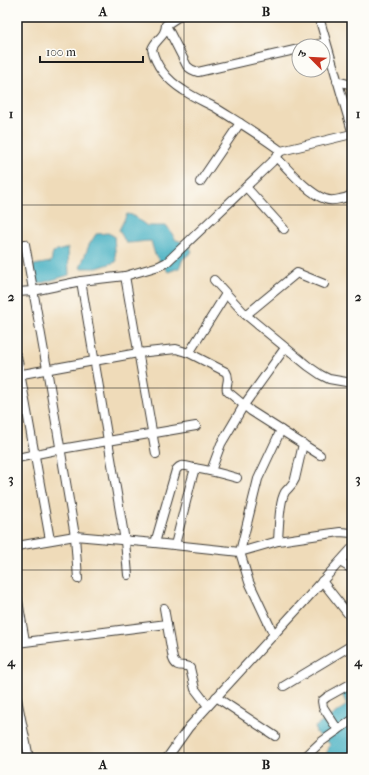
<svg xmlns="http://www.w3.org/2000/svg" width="369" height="775" font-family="'IM FELL French Canon','Noto Serif Devanagari',serif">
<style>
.water{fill:#43afc1;stroke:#30666e}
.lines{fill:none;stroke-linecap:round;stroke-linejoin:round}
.minor-casing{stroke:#3c3934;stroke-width:10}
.major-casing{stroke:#3c3934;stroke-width:12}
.minor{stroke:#fff;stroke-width:8}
.major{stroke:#fff;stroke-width:10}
.grid{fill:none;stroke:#1c1c1c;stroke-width:1;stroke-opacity:0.55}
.neatline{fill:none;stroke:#1c1c1c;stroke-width:1.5}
.grid-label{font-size:13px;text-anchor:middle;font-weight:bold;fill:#1c1c1c}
</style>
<rect width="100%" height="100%" fill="#fdfcf7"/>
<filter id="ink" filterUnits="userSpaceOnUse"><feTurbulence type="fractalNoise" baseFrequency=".025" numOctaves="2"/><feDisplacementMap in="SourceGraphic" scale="8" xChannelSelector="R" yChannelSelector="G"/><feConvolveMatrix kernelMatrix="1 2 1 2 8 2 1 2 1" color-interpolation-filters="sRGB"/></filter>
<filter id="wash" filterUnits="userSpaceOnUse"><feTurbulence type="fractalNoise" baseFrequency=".012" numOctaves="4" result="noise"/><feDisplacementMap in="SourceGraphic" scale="16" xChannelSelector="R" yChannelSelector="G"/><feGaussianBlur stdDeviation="0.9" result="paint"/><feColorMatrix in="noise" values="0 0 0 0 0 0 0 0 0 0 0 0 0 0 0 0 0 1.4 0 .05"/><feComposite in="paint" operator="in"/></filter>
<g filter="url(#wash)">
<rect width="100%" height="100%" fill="#efdbb9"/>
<g class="water">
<path d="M127 214 132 215 147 226H167L176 240 189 244 192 252 183 259 179 268 168 272 155 255 151 241C142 241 135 243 126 243L119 230Z"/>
<path d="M108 233 114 236 116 262 97 268H80L89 245 96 234Z"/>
<path d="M68 248 69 275 35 285 32 271 34 265 51 262 53 252Z"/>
<path d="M350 687 352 690V758H325L330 744 316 733 315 727 347 705 342 694Z"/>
</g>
</g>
<g filter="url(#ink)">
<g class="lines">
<defs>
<g id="minor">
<path d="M178 17 166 25 187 66C191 70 193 71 198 72L299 49"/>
<path d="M319 17 352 131"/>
<path d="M166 25C165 38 156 38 152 49 156 67 169 81 183 90 193 97 205 102 216 108 238 122 260 135 281 151L352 134"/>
<path d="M310 46 326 42"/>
<path d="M337 81 352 85"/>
<path d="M276 157C288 169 309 194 325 199 330 201 336 200 340 199 345 198 348 197 352 195"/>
<path d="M200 182 240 123"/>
<path d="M246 187 284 229"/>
<path d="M25 244 47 369 75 536 78 579"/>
<path d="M125 276 156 454"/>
<path d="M214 280 246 315 308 366 321 375 329 379 352 383"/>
<path d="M81 281 125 541 128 575"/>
<path d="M17 292 33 291 81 281 125 276 159 266 167 262 272 162 281 151"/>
<path d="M246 315 297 273 324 284"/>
<path d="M189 353 226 372C231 379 225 384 227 391L251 411 320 455"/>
<path d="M17 356 50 540"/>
<path d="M17 375 138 353 176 349 189 353 226 294"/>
<path d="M17 458 61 449 196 426"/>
<path d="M211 471 221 444 244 405 285 348"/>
<path d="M278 541C279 528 279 502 285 492 289 487 292 486 295 479L303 444"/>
<path d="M155 543 176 470C178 468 178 467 181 466 185 465 190 467 194 468 208 470 223 474 237 478"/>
<path d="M175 545 191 482 195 468"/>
<path d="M17 546 75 536 155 543 240 552 278 541 340 532 352 533"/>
<path d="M340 562 352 569"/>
<path d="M322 581 352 619"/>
<path d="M17 595 25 641"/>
<path d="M164 608 173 659C177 670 184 663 190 668L195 689 208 706"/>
<path d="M274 635 249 582 240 552 258 479 281 430"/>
<path d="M17 643 167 624"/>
<path d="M284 686 352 645"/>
<path d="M216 697 275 736"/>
<path d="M17 699 29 758"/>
<path d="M338 730 323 707 322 701 327 697 352 683"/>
<path d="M167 758 189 727 302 604 352 548"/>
<path d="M304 758 321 742 352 720"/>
</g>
<path id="major" d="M17 757V758"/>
</defs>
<use href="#minor" class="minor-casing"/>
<use href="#major" class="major-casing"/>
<use href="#minor" class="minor"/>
<use href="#major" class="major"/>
</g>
</g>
<path class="grid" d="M184 17V758M17 205H352M17 388H352M17 570H352"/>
<rect width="369" height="775" fill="none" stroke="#fdfcf7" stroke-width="44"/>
<g transform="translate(311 58) rotate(294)"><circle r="19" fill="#fdfcf7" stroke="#a3a29f"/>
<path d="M0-3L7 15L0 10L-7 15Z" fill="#c8321e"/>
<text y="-6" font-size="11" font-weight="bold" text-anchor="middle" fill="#1c1c1c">उ</text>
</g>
<path d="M40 56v6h103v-6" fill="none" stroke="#1c1c1c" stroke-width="2"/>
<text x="46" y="56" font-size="12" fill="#1c1c1c" stroke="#fdfcf7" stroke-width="3" paint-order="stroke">100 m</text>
<rect x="22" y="22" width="325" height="731" class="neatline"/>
<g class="grid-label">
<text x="103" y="16">A</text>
<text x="266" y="16">B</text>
<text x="11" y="118">1</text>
<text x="358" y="118">1</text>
<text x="11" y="301">2</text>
<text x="358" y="301">2</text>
<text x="11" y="483">3</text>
<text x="358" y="483">3</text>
<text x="11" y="666">4</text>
<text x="358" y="666">4</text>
<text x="103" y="769">A</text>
<text x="266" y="769">B</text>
</g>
</svg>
